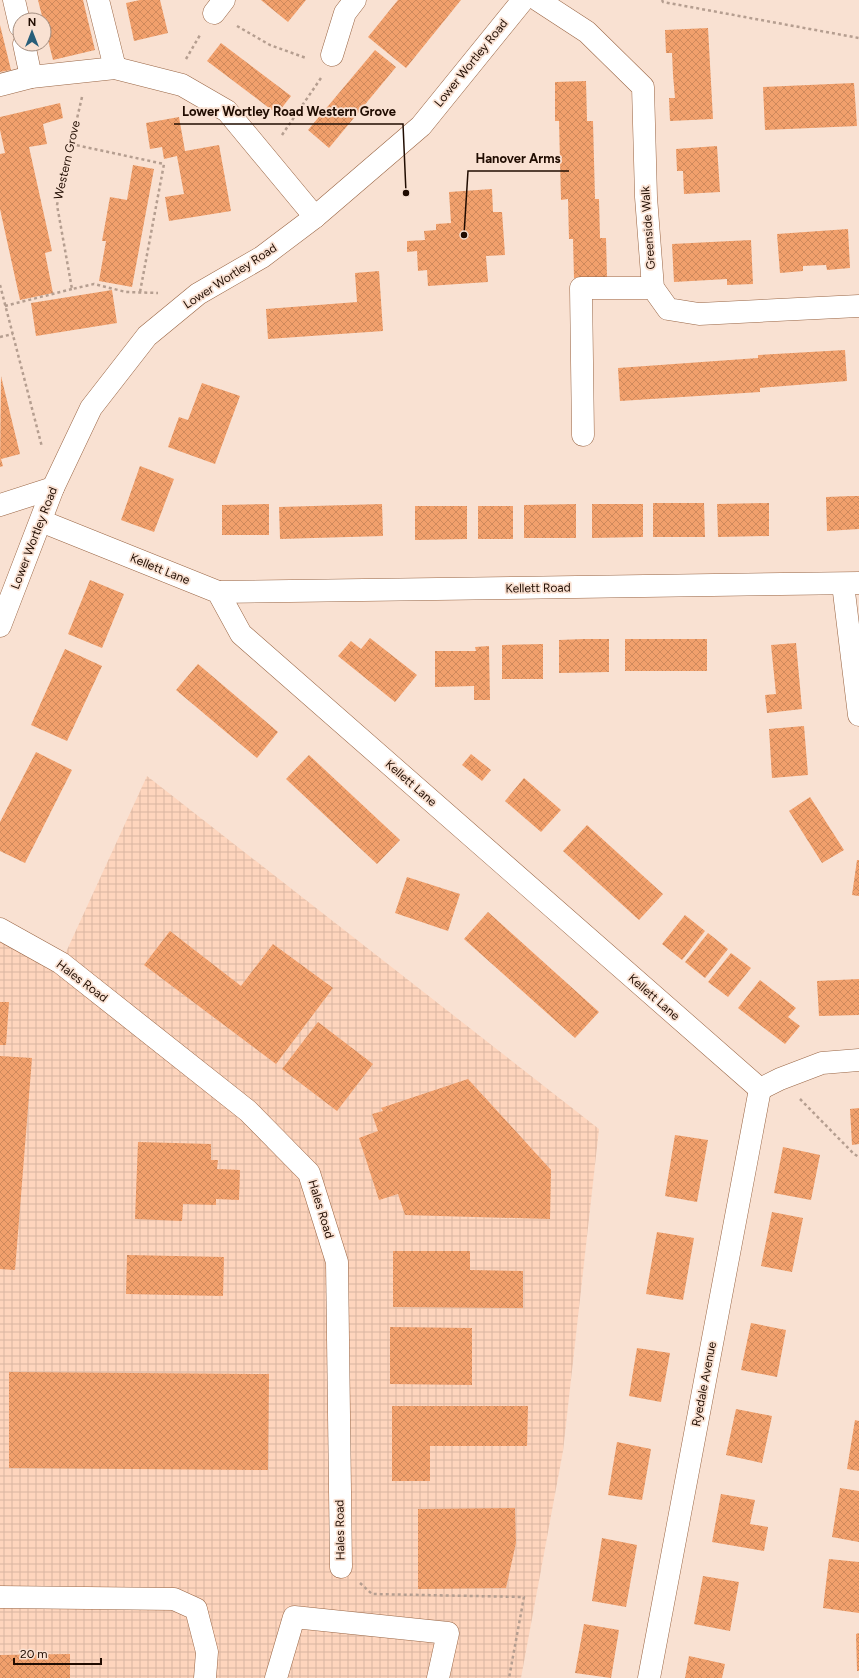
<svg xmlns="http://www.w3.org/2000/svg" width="859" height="1678" font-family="Figtree,sans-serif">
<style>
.industrial{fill:url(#industrial-grid)}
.building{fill:url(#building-cross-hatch)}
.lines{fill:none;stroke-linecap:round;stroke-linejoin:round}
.minor-casing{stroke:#996544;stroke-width:23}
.path{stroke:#b59e90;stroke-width:2.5;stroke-dasharray:3 3;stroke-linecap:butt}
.minor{stroke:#fff;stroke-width:22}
.labels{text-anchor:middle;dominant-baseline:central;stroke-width:3.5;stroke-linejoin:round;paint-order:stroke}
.street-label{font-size:12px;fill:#200c01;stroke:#f9e1d2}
.leader{fill:none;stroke:#200c01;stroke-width:1.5}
.callout-dot{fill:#200c01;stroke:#f9e1d2;stroke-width:1.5}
.callout-label{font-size:13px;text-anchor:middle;font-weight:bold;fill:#200c01;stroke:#f9e1d2;stroke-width:3.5;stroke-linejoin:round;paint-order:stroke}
</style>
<defs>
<pattern id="industrial-grid" width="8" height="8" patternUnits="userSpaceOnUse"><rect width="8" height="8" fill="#fed5bd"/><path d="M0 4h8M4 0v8" fill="none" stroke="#d9b6a1"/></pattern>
<pattern id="building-cross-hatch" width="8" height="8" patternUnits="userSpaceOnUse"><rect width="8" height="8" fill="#f1a06c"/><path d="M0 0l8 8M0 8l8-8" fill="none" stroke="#ce895c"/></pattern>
</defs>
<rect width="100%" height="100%" fill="#f9e1d2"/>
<path class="industrial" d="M147 776 599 1129 563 1451 521 1678H0V929L61 963Z"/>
<g class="building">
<path d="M38 0H83L95 50 53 60Z"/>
<path d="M140 0H160L168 33 134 41 126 3Z"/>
<path d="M261 0H306L288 22Z"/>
<path d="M398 0H461L406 68 368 37Z"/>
<path d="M0 25 11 70 0 72Z"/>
<path d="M708 28 713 119 670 121 669 98H675L673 75 672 53H666L665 30Z"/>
<path d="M221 43 291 96 277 114 207 61Z"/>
<path d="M375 50 396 67 329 148 308 130Z"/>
<path d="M586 81 587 121H593L595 199H599L600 238H606L607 277 574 278 573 239H569L568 199 561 200 559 121H555V82Z"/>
<path d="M854 83 857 126 765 130 763 87Z"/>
<path d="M60 103 63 118 43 124 47 144 29 147 52 251 45 253 53 293 20 300 0 209V154L5 153 0 130V117Z"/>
<path d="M179 117 185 151 219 145 231 211 169 221 165 197 184 194 177 156 164 159 162 147 150 149 146 123Z"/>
<path d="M717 146 720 192 684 194 683 171H677L676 149Z"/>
<path d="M133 165 154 169 132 287 99 281 106 241H102L110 197 127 200Z"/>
<path d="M492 189 493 212H502L505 255 486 256 488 282 428 286 427 270 418 271 417 251 407 252V241L425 240 424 231 436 230V224L451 223 449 192Z"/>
<path d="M848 229 850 268 827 270 826 265 803 266V271L780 273 777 234Z"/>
<path d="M751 240 753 284 727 285V279L674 282 672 244Z"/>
<path d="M379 271 383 331 268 339 266 309 357 302 355 273Z"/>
<path d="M112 290 117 323 36 336 31 303Z"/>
<path d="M845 350 847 381 760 388V392L620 401 618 368 758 358V355Z"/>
<path d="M1 376 20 454 1 459 3 466 0 467Z"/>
<path d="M202 383 240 396 215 464 168 447 179 417 188 420Z"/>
<path d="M140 466 174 479 154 532 121 520Z"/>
<path d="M852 496H859V529L827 531 826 497Z"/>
<path d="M653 503H704L705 537H653Z"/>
<path d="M769 503V536L718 537 717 504Z"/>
<path d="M269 504V535H222V505Z"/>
<path d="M382 504 383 536 280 539 279 507Z"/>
<path d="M576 504V538H524V505Z"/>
<path d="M592 504H643V537L592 538Z"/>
<path d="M415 506H467V539L415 540Z"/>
<rect x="478" y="506" width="35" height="33"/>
<path d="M90 580 124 594 102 648 68 634Z"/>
<path d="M370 638 417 675 395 702 338 656 351 641 361 649Z"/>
<path d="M583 639H609V672L559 673V640Z"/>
<rect x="625" y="639" width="82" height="32"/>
<path d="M796 643 802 709 767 713 765 695 776 694 771 645Z"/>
<path d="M543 644V679H502V645Z"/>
<path d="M489 646 490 700H474V686L435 687V651H476L475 647Z"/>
<path d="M65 649 102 666 67 741 31 725Z"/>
<path d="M198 664 278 732 257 758 176 690Z"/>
<path d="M804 726 808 775 772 778 769 729Z"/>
<path d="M36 752 72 770 25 863 0 851V822Z"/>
<path d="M471 754 491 770 482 781 462 765Z"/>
<path d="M309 755 400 840 377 864 286 779Z"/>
<path d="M524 778 561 810 541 832 505 801Z"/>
<path d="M810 797 844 850 822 863 789 811Z"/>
<path d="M587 825 663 894 639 920 563 851Z"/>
<path d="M857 860H859V896L852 895Z"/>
<path d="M407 877 460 894 448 931 395 913Z"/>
<path d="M488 912 599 1012 575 1038 464 939Z"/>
<path d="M685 915 705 931 682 960 662 944Z"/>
<path d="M170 931 241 986 273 944 333 988 276 1064 144 965Z"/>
<path d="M708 933 728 949 705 978 685 962Z"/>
<path d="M731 953 751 968 728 997 708 982Z"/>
<path d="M859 979V1015L819 1016 817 981Z"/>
<path d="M760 980 796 1008 788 1017 800 1026 785 1044 738 1008Z"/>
<path d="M0 1002H9L6 1045H0Z"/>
<path d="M318 1022 373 1064 337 1111 282 1069Z"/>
<path d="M0 1056 32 1058 15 1270 0 1269Z"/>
<path d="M468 1079 551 1170 550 1219 405 1215 398 1194 379 1200 359 1138 378 1131 372 1114 383 1111 381 1108Z"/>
<path d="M859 1108V1144L852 1145 850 1109Z"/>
<path d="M675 1135 708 1140 697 1202 665 1196Z"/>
<path d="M138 1142 211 1144V1160H218L217 1169 240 1170 239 1200 216 1199V1205L183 1204 182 1221 135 1219Z"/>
<path d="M783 1147 820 1155 811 1200 774 1193Z"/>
<path d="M772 1212 803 1218 792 1272 761 1266Z"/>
<path d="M657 1232 694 1238 683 1300 646 1294Z"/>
<path d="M393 1251H470V1270L523 1271V1308L393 1307Z"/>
<path d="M127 1255 224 1257 223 1296 126 1294Z"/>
<path d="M751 1323 786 1330 777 1377 741 1370Z"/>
<path d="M390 1327 472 1328V1385L390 1384Z"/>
<path d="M637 1348 670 1353 661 1402 629 1396Z"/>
<path d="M9 1372 269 1374 268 1470 9 1468Z"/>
<path d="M392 1406H528L527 1446H430V1481H392Z"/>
<path d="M736 1409 772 1416 762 1463 726 1455Z"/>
<path d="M855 1420 859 1421V1471L847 1469Z"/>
<path d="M617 1442 651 1449 642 1500 608 1495Z"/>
<path d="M840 1488 859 1491V1542L832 1537Z"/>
<path d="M721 1494 755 1500 750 1524 768 1527 764 1551 712 1542Z"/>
<path d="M515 1508 516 1543 506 1588 418 1589V1509Z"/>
<path d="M602 1538 637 1545 626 1607 592 1601Z"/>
<path d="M829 1559 859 1562V1613L823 1608Z"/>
<path d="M703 1576 739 1582 730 1631 694 1624Z"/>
<path d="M584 1624 619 1630 611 1678 575 1673Z"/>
<path d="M859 1633V1671H857L856 1634Z"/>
<path d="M70 1654V1678H0V1655Z"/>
<path d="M689 1656 725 1664 722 1678H685Z"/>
</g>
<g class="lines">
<defs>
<g id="minor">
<path d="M14 0 20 26"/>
<path d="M98 0 115 68"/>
<path d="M538 0 587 32 643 87 646 197 653 288 668 309 699 314 859 306"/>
<path d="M214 13 224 0"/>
<path d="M24 44 31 77"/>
<path d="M332 55 345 13 355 0"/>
<path d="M0 85 31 77 115 68 182 85 227 111 315 217"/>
<path d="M583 435 581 288H653"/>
<path d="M0 505 53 488"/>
<path d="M41 521 218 592 241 634 760 1089"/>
<path d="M843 584 859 715"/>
<path d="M218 592 859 583"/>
<path d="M0 626 53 488 91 408 147 336 198 294 262 257 315 217 421 126 523 0"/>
<path d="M0 929 61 963 248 1111 309 1173 337 1262 341 1567"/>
<path d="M760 1089 780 1079 822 1063 859 1060"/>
<path d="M0 1597 174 1599 196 1609 207 1652 205 1678"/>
<path d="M276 1678 294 1617 448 1633 438 1678"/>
<path d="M649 1678 760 1089"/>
</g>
</defs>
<use href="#minor" class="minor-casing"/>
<g class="path">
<path d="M662 0 663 2 859 38"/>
<path d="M237 26 270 45 306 58"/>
<path d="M186 59 200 35"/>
<path d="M82 97 57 205 72 289 94 284 126 292 158 293"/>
<path d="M282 135 321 78"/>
<path d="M71 144 164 164 140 292"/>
<path d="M0 285 42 447"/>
<path d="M5 306 72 289"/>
<path d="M0 337 13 334"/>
<path d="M800 1099 854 1154 859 1157"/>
<path d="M360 1583 372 1594 524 1597 509 1678"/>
</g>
<use href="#minor" class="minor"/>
</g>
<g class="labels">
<g class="street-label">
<text transform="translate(471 63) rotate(-51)">Lower Wortley Road</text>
<text transform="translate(67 160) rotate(-77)">Western Grove</text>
<text transform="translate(648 228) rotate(-94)">Greenside Walk</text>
<text transform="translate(230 276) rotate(-33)">Lower Wortley Road</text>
<text transform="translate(34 538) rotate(-69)">Lower Wortley Road</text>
<text transform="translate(160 569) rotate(22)">Kellett Lane</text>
<text transform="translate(538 588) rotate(-1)">Kellett Road</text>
<text transform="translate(411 783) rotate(41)">Kellett Lane</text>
<text transform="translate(82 981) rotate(37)">Hales Road</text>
<text transform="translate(654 997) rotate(41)">Kellett Lane</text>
<text transform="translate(321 1209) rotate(73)">Hales Road</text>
<text transform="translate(704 1384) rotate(-79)">Ryedale Avenue</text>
<text transform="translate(340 1530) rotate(-91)">Hales Road</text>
</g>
</g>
<path class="leader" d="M406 193L403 124H174M464 235L468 171H569"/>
<g class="callout-dot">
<circle cx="406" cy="193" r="4"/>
<circle cx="464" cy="235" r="4"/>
</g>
<g class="callout-label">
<text x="289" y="116">Lower Wortley Road Western Grove</text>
<text x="518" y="163">Hanover Arms</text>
</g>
<g transform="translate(32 32)"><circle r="19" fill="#f9e1d2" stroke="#a28c7e"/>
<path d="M0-3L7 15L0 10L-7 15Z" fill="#285e79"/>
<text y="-6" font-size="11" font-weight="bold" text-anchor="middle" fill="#200c01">N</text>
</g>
<path d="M14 1658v6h87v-6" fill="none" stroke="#200c01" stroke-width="2"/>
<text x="20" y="1658" font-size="12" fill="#200c01" stroke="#f9e1d2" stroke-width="3" paint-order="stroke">20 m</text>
</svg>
